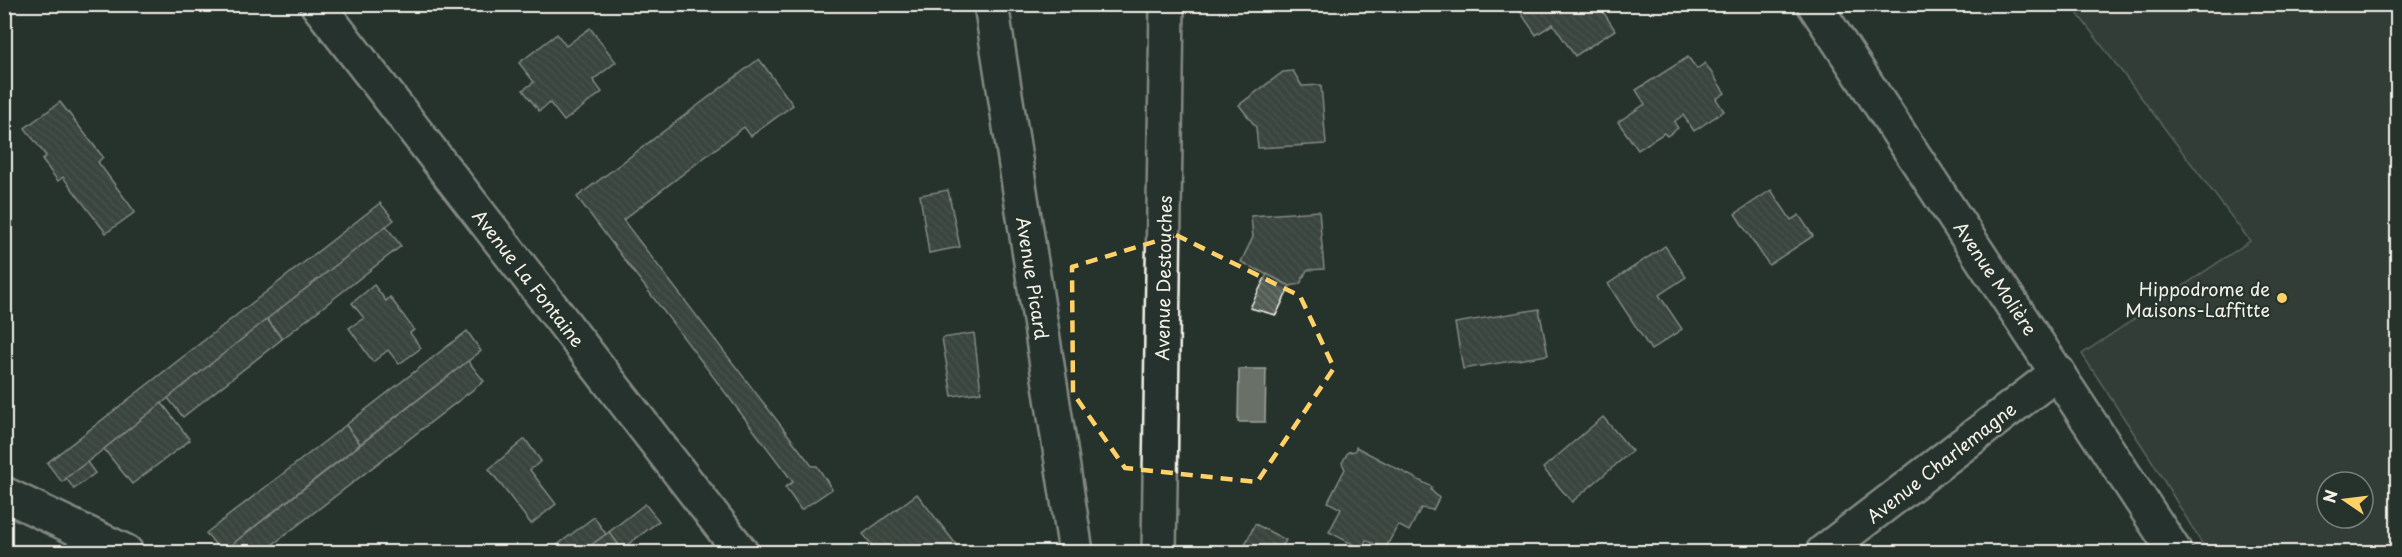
<svg xmlns="http://www.w3.org/2000/svg" width="2402" height="557" font-family="'Playpen Sans',sans-serif">
<style>
.pitch{fill:#414b45;stroke:#9a9e96;stroke-width:1.5;fill-rule:evenodd}
.water{fill:#676f68;stroke:#9fa39b;stroke-width:1.5}
.building{fill:url(#building-back-hatch);stroke:#f4f1e8;stroke-width:1.5}
.lines{fill:none;stroke-linecap:round;stroke-linejoin:round}
.minor-casing{stroke:#f4f1e8;stroke-width:38}
.minor{stroke:#26332d;stroke-width:33}
.marked{fill:none;stroke:#ffd166;stroke-width:4.5;stroke-dasharray:12 8;stroke-linejoin:round}
.poi-dot{fill:#ffd166;stroke:#26332d;stroke-width:2}
.labels{text-anchor:middle;dominant-baseline:central;stroke-width:4.5;stroke-linejoin:round;paint-order:stroke}
.street-label{font-size:18px;fill:#f4f1e8;stroke:#26332d}
.poi-label{font-size:18px;fill:#f4f1e8;stroke:#26332d;text-anchor:end}
</style>
<defs>
<pattern id="building-back-hatch" width="6" height="6" patternUnits="userSpaceOnUse" patternTransform="scale(1.5)"><rect width="6" height="6" fill="#525c55"/><path d="M-1 5l2 2M0 0l6 6M5-1l2 2" fill="none" stroke="#6c746d"/></pattern>
</defs>
<rect width="100%" height="100%" fill="#26332d"/>
<filter id="ink" filterUnits="userSpaceOnUse"><feTurbulence type="fractalNoise" baseFrequency=".0167" numOctaves="2"/><feDisplacementMap in="SourceGraphic" scale="12" xChannelSelector="R" yChannelSelector="G"/><feConvolveMatrix kernelMatrix="1 2 1 2 8 2 1 2 1" color-interpolation-filters="sRGB"/></filter>
<g filter="url(#ink)">
<path class="pitch" d="M2071 5H2397V552H2207L2152 461 2082 354 2250 241ZM2327 482H2363V518H2327Z"/>
<path class="water" d="M1239 369H1266L1265 422H1238Z"/>
<g class="building">
<rect x="1243" y="4" width="50" height="5"/>
<path d="M1528 4H1598L1615 30 1575 56 1553 24 1536 35 1519 10Z"/>
<path d="M590 28 616 62 593 80 602 92 564 121 550 103 539 111 523 90 534 82 519 63 557 34 566 46Z"/>
<path d="M1688 57 1697 69 1705 63 1725 93 1716 99 1724 111 1694 131 1683 115 1674 122 1678 128 1667 136 1664 133 1638 150 1618 122 1645 104 1636 90Z"/>
<path d="M759 59 793 105 751 136 744 127 623 220 812 466H817L832 489 801 510 785 487 793 482 577 197Z"/>
<path d="M1293 71 1302 86 1321 85 1326 144 1258 148 1256 127 1239 105 1283 72Z"/>
<path d="M60 102 103 157 98 162 135 212 106 233 63 177 58 181 42 160 46 156 25 128Z"/>
<path d="M948 190 960 247 929 253 920 195Z"/>
<path d="M1771 190 1791 220 1799 215 1813 236 1769 265 1735 214Z"/>
<path d="M380 203 394 220 62 482 47 463Z"/>
<path d="M1319 211 1324 269 1307 270 1300 284 1290 286 1241 262 1253 237 1251 216Z"/>
<path d="M386 226 401 246 282 339 267 319Z"/>
<path d="M1665 246 1686 277 1659 295 1682 329 1651 350 1608 284Z"/>
<path d="M1267 274 1290 286 1276 315 1250 308Z"/>
<path d="M374 285 386 301 390 297 414 330 410 333 421 348 399 364 388 350 373 362 349 328 364 318 352 303Z"/>
<path d="M1539 309 1548 355 1463 369 1455 323Z"/>
<path d="M267 319 282 339 183 417 168 398Z"/>
<path d="M467 331 481 351 360 444 346 425Z"/>
<path d="M974 333 981 392 952 396 942 338Z"/>
<path d="M468 361 484 381 263 552H222Z"/>
<path d="M162 403 190 440 132 484 104 449Z"/>
<path d="M1603 417 1632 451 1572 502 1543 468Z"/>
<path d="M346 425 360 444 222 552 206 533Z"/>
<path d="M525 439 541 461 530 470 556 504 531 524 489 469Z"/>
<path d="M1356 447 1432 487 1431 490 1439 498 1433 510 1421 508 1409 531 1398 525 1385 549 1366 540 1362 549 1329 532 1341 509 1328 502 1345 469 1342 463 1348 452 1355 451Z"/>
<path d="M87 462 95 473 74 489 66 478Z"/>
<path d="M917 494 962 552H878L863 534Z"/>
<path d="M645 504 659 521 622 549 609 532Z"/>
<path d="M594 517 606 534 582 552H548Z"/>
<path d="M1255 524 1286 540 1279 552H1254L1244 547Z"/>
<path d="M609 532 622 549 617 552H582Z"/>
<path d="M363 546 368 552H355Z"/>
</g>
<g class="lines">
<defs>
<g id="minor">
<path d="M317 4 741 552"/>
<path d="M991 4 1076 552"/>
<path d="M1814 4 2175 552"/>
<path d="M4 494 126 552"/>
<path d="M1159 552 1167 4"/>
<path d="M1823 552 2058 372"/>
</g>
</defs>
<use href="#minor" class="minor-casing"/>
<use href="#minor" class="minor"/>
</g>
</g>
<path d="M0 0H2402V557H0ZM1176 235 1300 296 1334 368 1257 482 1125 468 1073 393 1072 267Z" fill="#26332d" fill-opacity=".55" fill-rule="evenodd"/>
<path class="marked" d="M1176 235 1300 296 1334 368 1257 482 1125 468 1073 393 1072 267Z"/>
<circle class="poi-dot" cx="2282" cy="298" r="6"/>
<g class="labels">
<g class="street-label">
<text transform="translate(529 278) rotate(52)">Avenue La Fontaine</text>
<text transform="translate(1033 278) rotate(81)">Avenue Picard</text>
<text transform="translate(1163 278) rotate(-89)">Avenue Destouches</text>
<text transform="translate(1996 278) rotate(56)">Avenue Molière</text>
<text transform="translate(1941 462) rotate(-38)">Avenue Charlemagne</text>
</g>
<g class="poi-label">
<text x="2270" y="288">Hippodrome de<tspan x="2270" dy="21">Maisons-Laffitte</tspan></text>
</g>
</g>
<rect width="2402" height="557" fill="none" stroke="#26332d" stroke-width="24"/>
<rect x="12" y="12" width="2378" height="533" fill="none" stroke="#f4f1e8" stroke-width="2" filter="url(#ink)"/>
<g transform="translate(2345 500) rotate(284)"><circle r="28" fill="#26332d" stroke="#787f78" stroke-width="1.5"/>
<path d="M0-4.5L10 22L0 15L-10 22Z" fill="#ffd166"/>
<text y="-9" font-size="16" font-weight="bold" text-anchor="middle" fill="#f4f1e8">N</text>
</g>
</svg>
